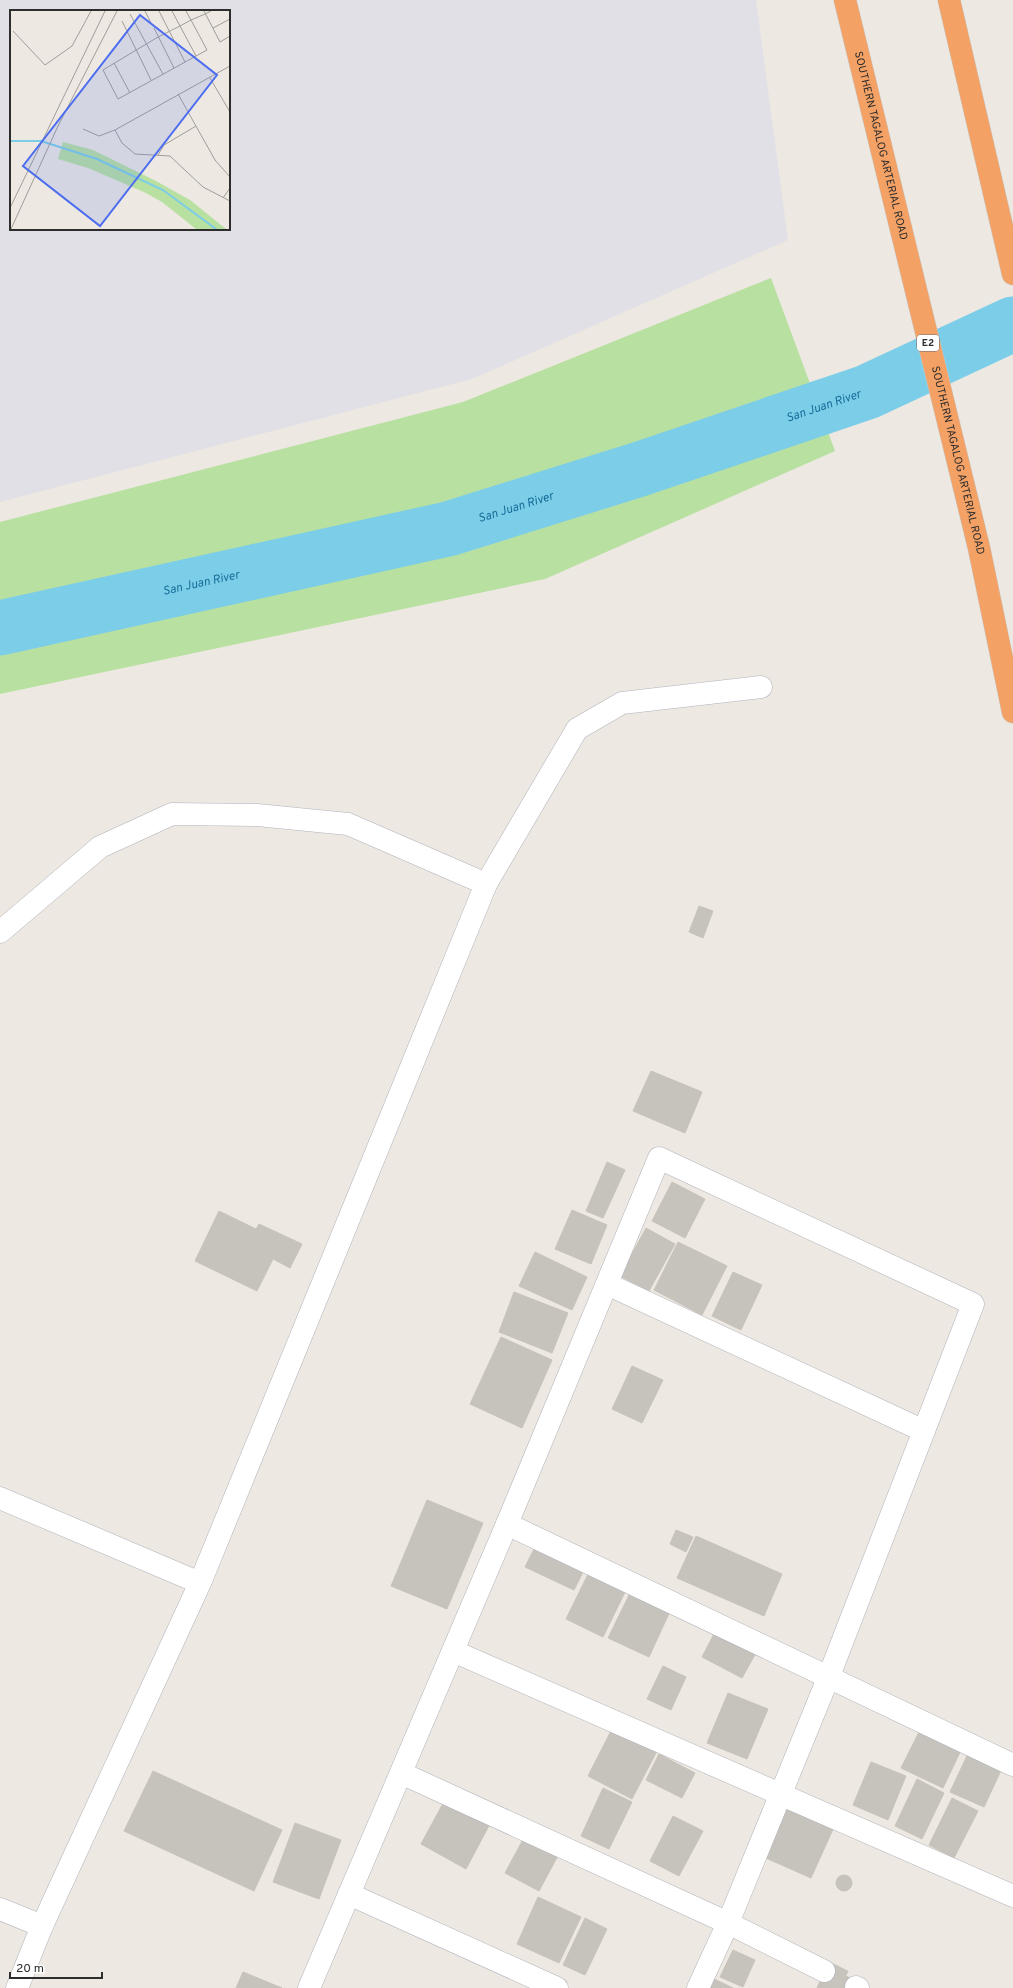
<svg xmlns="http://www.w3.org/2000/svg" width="1013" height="1988" font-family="Overpass,sans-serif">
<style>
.industrial{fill:#e2e0e7;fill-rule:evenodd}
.green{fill:#b8e0a1}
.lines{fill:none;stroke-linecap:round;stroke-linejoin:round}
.river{stroke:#7bcde8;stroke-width:55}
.building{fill:#c6c2bc;stroke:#c9c3ba}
.street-tunnel{stroke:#c7c3bd;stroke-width:22;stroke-dasharray:22 11;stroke-linecap:butt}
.street-casing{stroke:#b1b3bc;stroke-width:23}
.highway-casing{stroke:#c8c8c8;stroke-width:23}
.street{stroke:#fff;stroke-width:22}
.highway{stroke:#f4a165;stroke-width:22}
.labels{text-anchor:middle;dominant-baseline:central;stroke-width:3;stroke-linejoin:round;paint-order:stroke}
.shield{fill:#fff;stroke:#6c6c6c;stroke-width:1}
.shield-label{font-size:10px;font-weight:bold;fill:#2d2d2d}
.street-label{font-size:11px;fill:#2d2d2d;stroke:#fff}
.water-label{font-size:12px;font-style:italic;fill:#166d98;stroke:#fff}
.inset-river{fill:none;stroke:#7bcde8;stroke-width:2}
.inset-road{fill:none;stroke:#a09d99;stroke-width:1}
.view{fill:#4c6def;fill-opacity:0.15;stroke:#4c6def;stroke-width:2}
.inset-edge{fill:none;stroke:#2d2d2d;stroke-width:2}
</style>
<rect width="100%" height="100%" fill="#ede8e1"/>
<path class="industrial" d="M0 0H756L788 240 472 379 0 502ZM11 11H229V229H11Z"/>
<path class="green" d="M771 278 835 451 545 579 0 694V522L463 402Z"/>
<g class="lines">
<path class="river" id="s1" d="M0 628 448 529 640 469 867 392 1013 324"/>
</g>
<g class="building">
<path d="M699 906 713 911 703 938 689 932Z"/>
<path d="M651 1071 702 1092 685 1133 633 1111Z"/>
<path d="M607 1162 625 1170 603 1218 586 1211Z"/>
<path d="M672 1182 705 1199 685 1238 652 1221Z"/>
<path d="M572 1210 607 1225 591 1264 555 1249Z"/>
<path d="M219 1211 256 1229 259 1224 302 1244 290 1268 273 1259 257 1291 195 1261Z"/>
<path d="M646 1228 675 1244 649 1291 620 1276Z"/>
<path d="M678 1242 727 1266 702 1315 654 1290Z"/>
<path d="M535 1252 587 1277 572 1310 519 1286Z"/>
<path d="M733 1272 762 1285 741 1330 712 1316Z"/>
<path d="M514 1292 568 1313 552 1353 499 1332Z"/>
<path d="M501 1337 552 1360 522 1428 470 1404Z"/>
<path d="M632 1366 663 1380 642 1423 612 1409Z"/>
<path d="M427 1500 483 1523 447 1609 391 1586Z"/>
<path d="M676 1530 693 1537 686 1552 670 1544Z"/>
<path d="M696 1536 782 1574 764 1616 677 1578Z"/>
<path d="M538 1541 587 1564 574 1590 525 1567Z"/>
<path d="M592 1566 629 1584 603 1637 566 1619Z"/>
<path d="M632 1589 672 1607 649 1657 608 1638Z"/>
<path d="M716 1630 757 1651 742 1678 702 1657Z"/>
<path d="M663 1666 686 1677 671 1710 647 1699Z"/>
<path d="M728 1693 768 1709 747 1759 707 1743Z"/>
<path d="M923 1724 964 1744 943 1788 901 1768Z"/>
<path d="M612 1729 657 1751 632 1799 588 1776Z"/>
<path d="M971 1747 1005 1762 984 1807 950 1792Z"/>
<path d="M659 1754 695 1773 682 1798 646 1780Z"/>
<path d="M871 1762 906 1776 888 1820 853 1805Z"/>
<path d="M153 1771 282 1830 254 1891 124 1831Z"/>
<path d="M917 1779 944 1793 922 1839 895 1826Z"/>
<path d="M603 1788 632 1802 609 1849 581 1836Z"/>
<path d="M447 1796 492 1820 466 1869 421 1844Z"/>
<path d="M952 1798 978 1811 954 1858 929 1845Z"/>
<path d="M782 1804 834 1827 811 1878 759 1855Z"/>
<path d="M673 1816 703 1831 679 1876 650 1861Z"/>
<path d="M295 1823 341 1840 319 1899 273 1882Z"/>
<path d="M527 1832 561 1850 539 1891 505 1873Z"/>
<circle cx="844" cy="1883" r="8"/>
<path d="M538 1897 581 1917 559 1963 517 1944Z"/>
<path d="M585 1918 607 1929 585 1975 563 1965Z"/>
<path d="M733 1950 755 1960 743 1987 720 1977Z"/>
<path d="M826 1968 858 1981 856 1988H817Z"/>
<path d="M243 1972 282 1988H236Z"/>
<path d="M710 1977 733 1988H705Z"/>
</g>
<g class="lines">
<path class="street-tunnel" d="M824 1971 856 1987"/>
<defs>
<g id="street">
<path d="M0 932 100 847 172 814 257 815 348 824 486 884"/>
<path d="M607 1284 924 1431"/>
<path d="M0 1498 200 1583"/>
<path d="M507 1524 1013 1765"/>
<path d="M453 1651 1013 1896"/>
<path d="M401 1773 728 1923 824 1971"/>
<path d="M349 1894 557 1988"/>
<path d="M0 1909 42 1926"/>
<path d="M856 1987 858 1988"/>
<path d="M17 1988 42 1926 200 1583 486 884 577 729 622 703 761 687"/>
<path d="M309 1988 507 1524 659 1158 973 1304 829 1676 728 1923 698 1988"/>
</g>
<g id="highway">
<path id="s2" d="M845 0 979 548 1013 712"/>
<path d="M949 0 1013 274"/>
</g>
</defs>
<use href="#street" class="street-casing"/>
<use href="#highway" class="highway-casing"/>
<use href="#street" class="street"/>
<use href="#highway" class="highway"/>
</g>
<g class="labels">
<rect class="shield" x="917" y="335" width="22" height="16" rx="3"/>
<g class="shield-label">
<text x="928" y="343">E2</text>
</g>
<g class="street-label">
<text stroke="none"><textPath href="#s2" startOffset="150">SOUTHERN TAGALOG ARTERIAL ROAD</textPath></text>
<text stroke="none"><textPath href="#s2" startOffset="474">SOUTHERN TAGALOG ARTERIAL ROAD</textPath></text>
</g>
<g class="water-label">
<text stroke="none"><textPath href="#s1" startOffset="854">San Juan River</textPath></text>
<text stroke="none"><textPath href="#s1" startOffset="530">San Juan River</textPath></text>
<text stroke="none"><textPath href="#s1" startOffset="206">San Juan River</textPath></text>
</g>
</g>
<g transform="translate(10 10)">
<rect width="220" height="220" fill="#ede8e1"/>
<path d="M53 132 83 140 146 171 180 190 216 219H186L152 192 136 183 78 158 48 149Z" fill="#b8e0a1"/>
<path class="inset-river" d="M0 131H31L87 149 153 180 206 219"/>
<path class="inset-road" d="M135 1 142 15M149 1 175 52M162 1 186 46M176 1 181 10 197 40 108 89 93 60 148 27 170 16 181 10 195 4 201 1M194 1 210 32 220 26M120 4 153 64M112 11 141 70M144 18 164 58M203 18 220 9M3 21 35 55 62 36 81 1M104 53 120 83M200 68 220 102M168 84 205 150 220 167M73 119 89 126 105 120 220 56M105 120 112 133 125 144 160 146 193 177 220 191M148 145 154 135 186 116M213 188 220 178M0 198 95 1M1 219 48 116 107 1"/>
<path class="view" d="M130 5 207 65 90 216 13 156Z"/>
<rect width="220" height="220" class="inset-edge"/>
</g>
<path d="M10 1972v6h92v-6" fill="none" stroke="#2d2d2d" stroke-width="2"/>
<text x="16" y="1972" font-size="12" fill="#2d2d2d" stroke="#ffffff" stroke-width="3" paint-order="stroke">20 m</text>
</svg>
